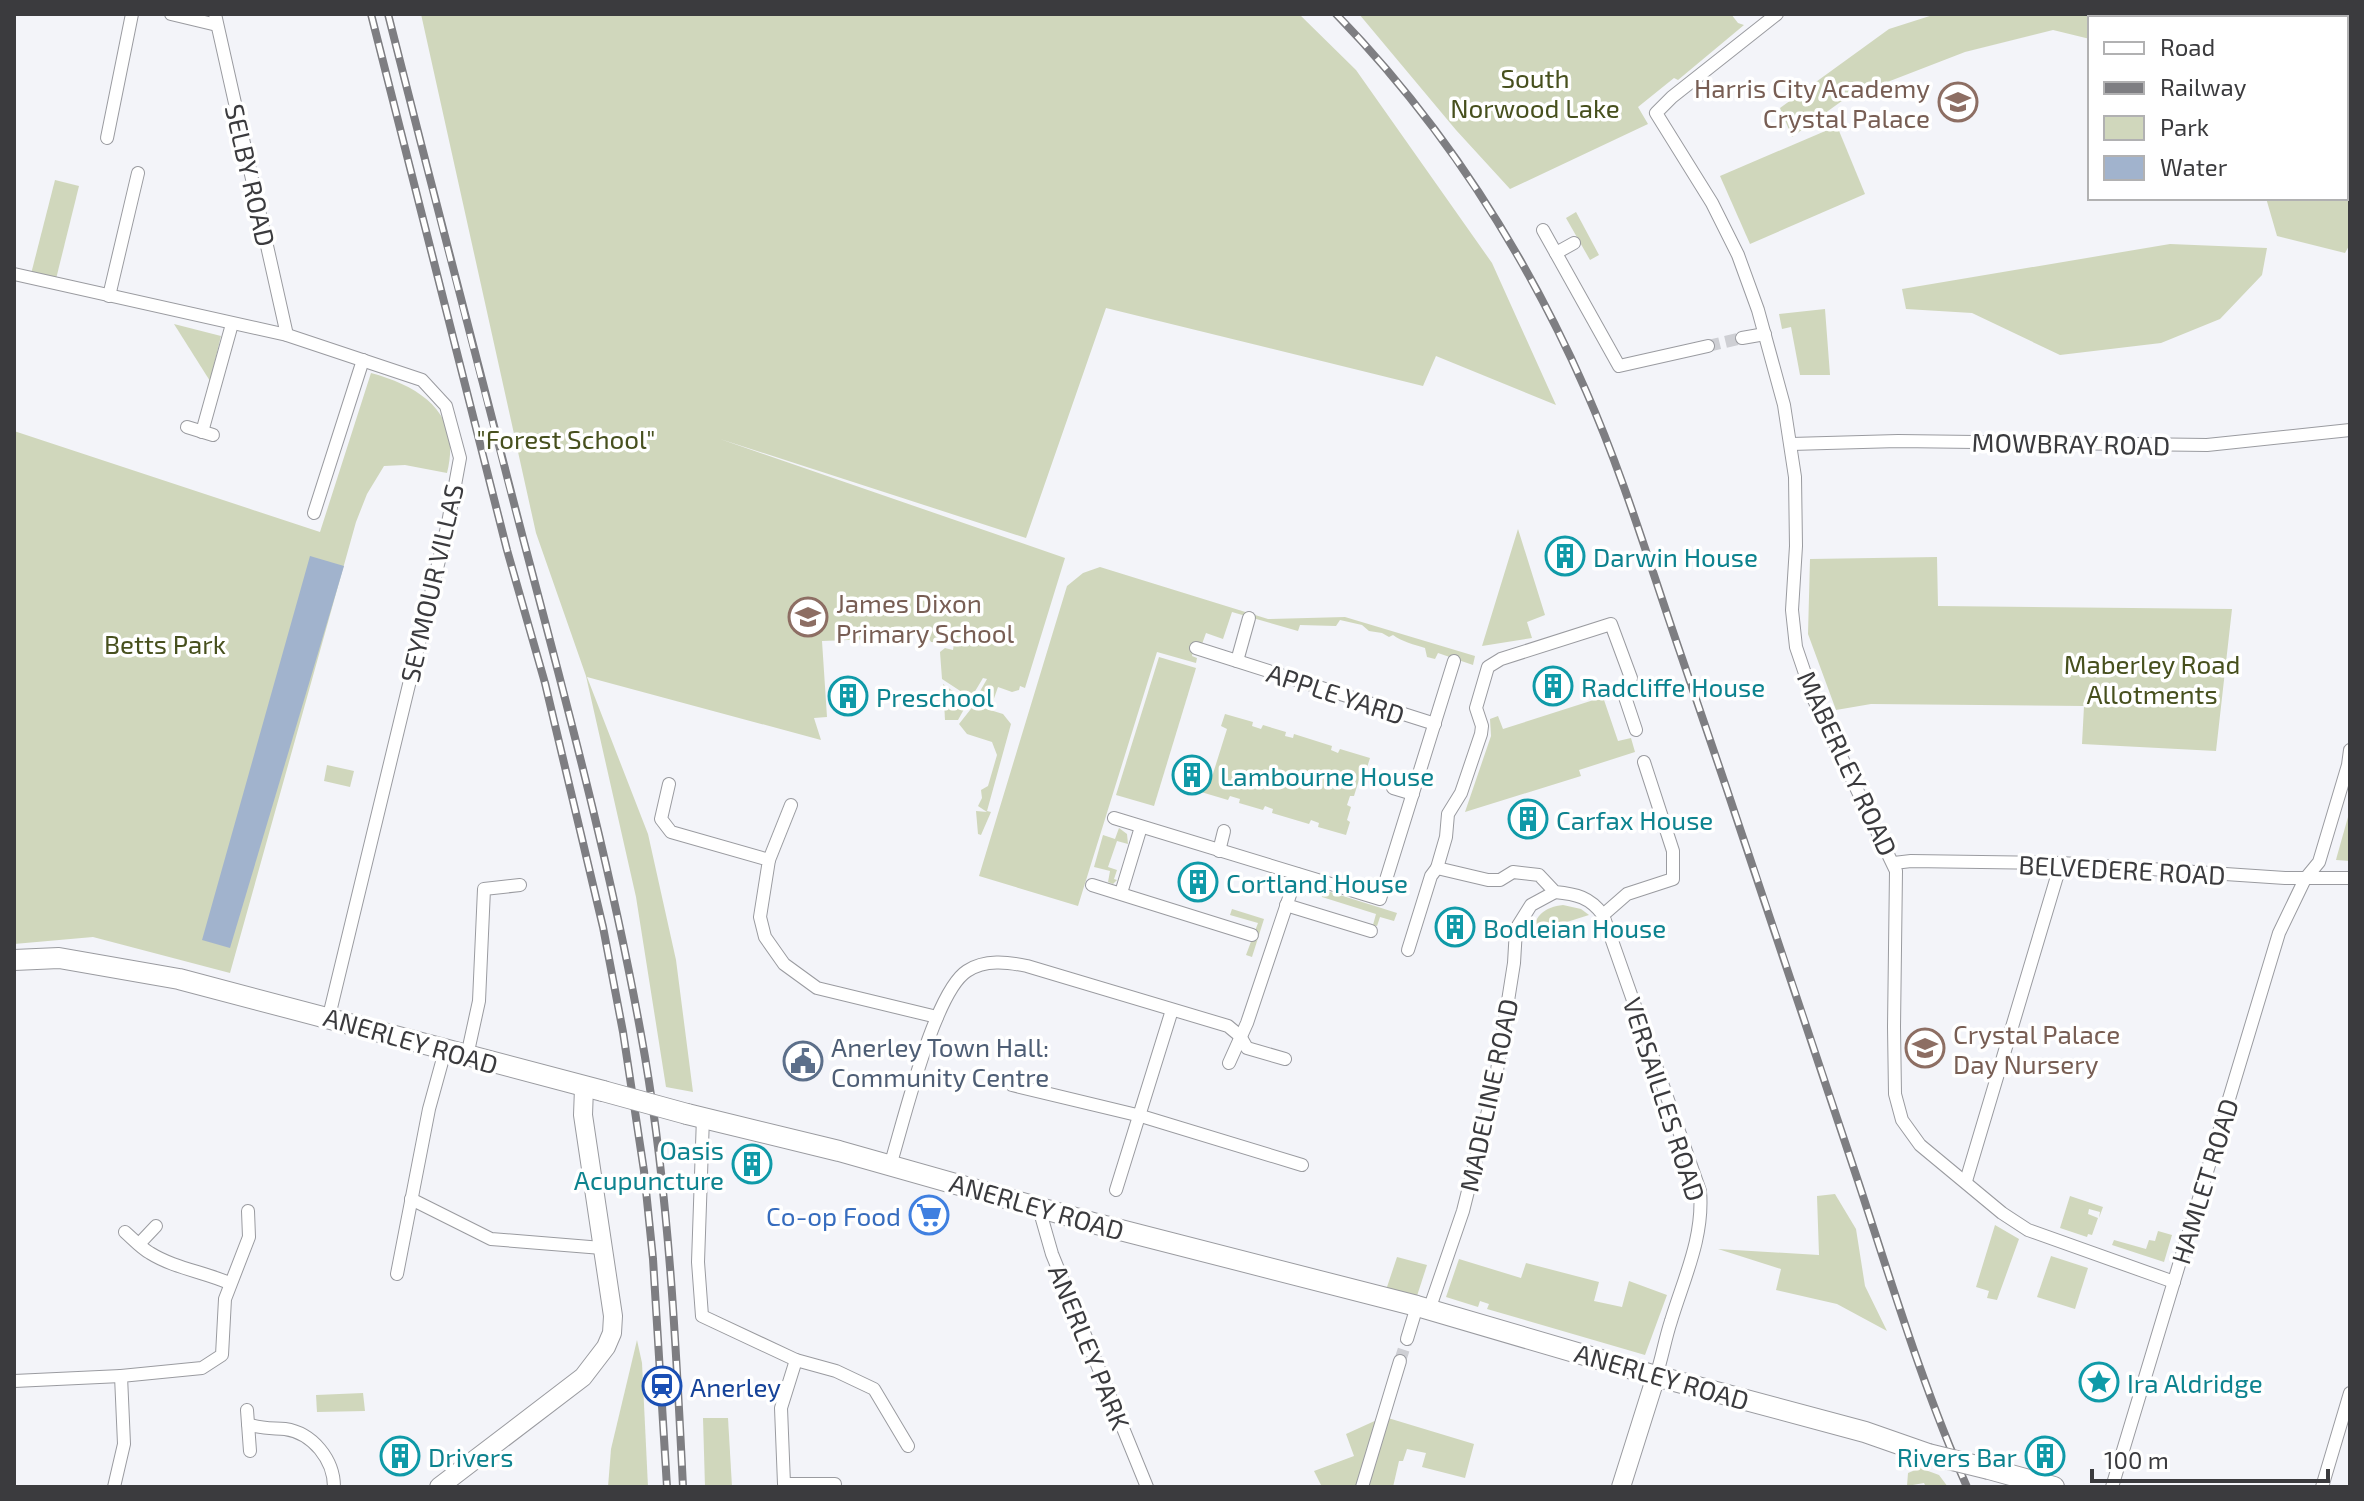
<svg xmlns="http://www.w3.org/2000/svg" width="2364" height="1501" font-family="'Exo 2',sans-serif">
<style>
.green{fill:#d0d7bc}
.water{fill:#a1b3cd}
.lines{fill:none;stroke-linecap:round;stroke-linejoin:round}
.street-tunnel{stroke:#cecfd4;stroke-width:12;stroke-dasharray:12 6;stroke-linecap:butt}
.street-casing{stroke:#9a9ba0;stroke-width:14}
.secondary-casing{stroke:#9a9ba0;stroke-width:20}
.primary-casing{stroke:#9a9ba0;stroke-width:22}
.street{stroke:#fff;stroke-width:12}
.secondary{stroke:#fff;stroke-width:18}
.primary{stroke:#fff;stroke-width:20}
.rail-casing{stroke:#7e7e82;stroke-width:8}
.rail{stroke:#fff;stroke-width:5;stroke-dasharray:15;stroke-linecap:butt}
.primary-bridge-casing{stroke:#9a9ba0;stroke-width:22;stroke-linecap:butt}
.primary-bridge{stroke:#fff;stroke-width:20}
.labels{text-anchor:middle;dominant-baseline:central;stroke-width:7;stroke-linejoin:round;paint-order:stroke}
.park-label{font-size:26px;fill:#47501e;stroke:#fff}
.education-label{font-size:26px;fill:#785e54;stroke:#fff;text-anchor:start}
.street-label{font-size:26px;fill:#3b3b3e;stroke:#fff}
.culture-label{font-size:26px;fill:#0d838f;stroke:#fff;text-anchor:start}
.service-label{font-size:26px;fill:#4e5e75;stroke:#fff;text-anchor:start}
.shop-label{font-size:26px;fill:#366cbe;stroke:#fff;text-anchor:end}
.transit-label{font-size:26px;fill:#164399;stroke:#fff;text-anchor:start}
</style>
<rect width="100%" height="100%" fill="#f3f4f9"/>
<g class="green">
<path d="M421 14H1299L1356 70 1492 263 1556 405 1436 356 1423 386 1106 308 1026 538 720 439 1065 558 1025 688 1020 686 1019 690 1012 692 998 687 991 707 975 700 987 679 983 678 971 698 942 679 940 652 945 648 953 650 954 643 931 642 924 630 914 627 901 638 822 641 827 717 814 718 821 740 587 677 648 834 676 960 693 1092 666 1087 636 897 586 676 536 533Z"/>
<path d="M1359 14H1731L1738 23 1744 25 1678 80 1674 78 1638 107 1648 124 1510 189 1456 130Z"/>
<path d="M1936 14H2350V244L2345 253 2277 236 2266 198H2346V18H2090V39L2053 30 1965 52 1846 98 1792 137 1780 108 1889 29Z"/>
<path d="M1837 126 1865 194 1750 244 1720 176Z"/>
<path d="M55 180 79 186 56 279 31 274Z"/>
<path d="M1576 212 1599 255 1590 260 1566 218Z"/>
<path d="M2170 244 2267 248 2262 275 2220 319 2161 343 2060 355 1972 313 1906 309 1902 289Z"/>
<path d="M1825 309 1830 375H1800L1791 327 1782 329 1779 314Z"/>
<path d="M174 324 221 336 210 381Z"/>
<path d="M371 373C422 387 462 414 447 473L405 465 384 466 367 494 356 522 230 973 93 937 14 944V431L320 532Z"/>
<path d="M1518 529 1545 615 1527 622 1532 638 1482 646Z"/>
<path d="M1937 557 1938 606 2232 609 2216 751 2082 744 2084 706 1871 704 1836 710 1808 634 1810 559Z"/>
<path d="M1100 567 1268 619 1345 617 1475 656 1473 665 1438 653 1435 659 1427 657 1425 648C1415 645 1401 641 1393 635L1389 637 1382 633 1369 631 1362 625 1340 620 1336 626 1300 625 1298 631 1232 612 1223 639 1206 633 1202 644 1196 642 1192 656 1197 658 1196 663 1157 652 1078 906 979 876 1067 586 1083 573Z"/>
<path d="M1159 657 1196 668 1154 806 1116 795Z"/>
<path d="M943 684 968 702 958 720H945Z"/>
<path d="M1603 697 1618 741 1631 738 1635 752 1579 770 1581 776 1465 812 1491 736 1490 719 1498 716 1503 729Z"/>
<path d="M974 705 1003 714 1011 724 987 811 991 812 981 835 978 834 976 811 987 812 978 806 982 798 981 790 988 786 997 755 992 742 967 734 959 724Z"/>
<path d="M1225 714 1253 722 1252 726 1261 729 1263 725 1286 732 1285 736 1293 738 1294 734 1332 746 1331 750 1338 753 1340 749 1370 758 1366 771 1362 770 1354 796H1350L1347 805 1351 807 1347 820 1350 822 1346 835 1318 827 1319 823 1311 820 1309 824 1272 813 1273 809 1265 806 1263 810 1239 803 1240 799 1230 796 1228 800 1201 792 1205 778 1211 780 1227 729 1221 726Z"/>
<path d="M327 765 354 771 350 787 324 781Z"/>
<path d="M2350 810V861L2336 860 2337 856Z"/>
<path d="M1119 828 1127 834 1128 844 1117 841 1108 867 1117 870 1114 879 1117 880 1113 884 1108 882 1110 871 1094 867 1103 835 1115 839Z"/>
<path d="M1324 890 1397 913 1394 921 1380 917 1377 926 1373 925 1376 914 1322 897Z"/>
<path d="M1563 905 1581 909 1589 915 1532 933C1535 915 1545 907 1563 905Z"/>
<path d="M1232 909 1264 919 1252 957 1246 955 1258 923 1230 915Z"/>
<path d="M1835 1194 1856 1229 1865 1286 1887 1331 1837 1304 1776 1290 1781 1269 1718 1249 1819 1255 1817 1196Z"/>
<path d="M2070 1196 2103 1207 2099 1218 2100 1212 2089 1209 2088 1214 2098 1218 2092 1235 2088 1234 2087 1237 2060 1228Z"/>
<path d="M1995 1225 2019 1239 1997 1300 1987 1298 1989 1291 1976 1287Z"/>
<path d="M2158 1231 2172 1235 2164 1262 2112 1245 2114 1240 2146 1249 2149 1240 2155 1241Z"/>
<path d="M2051 1256 2088 1268 2075 1309 2037 1297Z"/>
<path d="M1397 1257 1427 1265 1416 1299 1386 1290Z"/>
<path d="M1459 1259 1521 1278 1526 1263 1599 1282 1594 1301 1622 1307 1629 1281 1667 1295 1645 1355 1487 1309 1489 1304 1480 1301 1478 1307 1446 1297Z"/>
<path d="M637 1340 642 1363 648 1487H608L611 1449Z"/>
<path d="M363 1393 365 1411 317 1412 316 1395Z"/>
<path d="M703 1418H728L732 1487H705Z"/>
<path d="M1388 1418 1474 1444 1465 1478 1422 1467 1426 1453 1407 1449 1403 1461H1399L1393 1487H1366Z"/>
<path d="M1379 1419 1358 1487H1322L1314 1471 1354 1456 1346 1434Z"/>
<path d="M1920 1468 1939 1475 1948 1487H1926L1924 1483 1907 1486 1908 1473Z"/>
</g>
<path class="water" d="M310 556 344 566 230 948 202 940Z"/>
<g class="lines">
<g class="street-tunnel">
<path d="M1708 346 1742 338"/>
<path d="M1400 1361 1407 1339"/>
</g>
<defs>
<g id="street">
<path d="M171 14 217 25"/>
<path d="M215 14 287 335"/>
<path d="M1777 14 1672 97 1656 113 1712 203 1738 255 1758 310 1784 405 1795 477 1796 546 1792 610 1796 647 1814 700 1896 871 1894 1027 1895 1094 1902 1120 1920 1145 2002 1213 2028 1230 2174 1282"/>
<path d="M107 138 132 14"/>
<path d="M1543 230 1619 366 1708 346"/>
<path d="M1556 253 1574 243"/>
<path d="M14 274 287 335 422 380 446 406 460 458 448 523 329 1016"/>
<path d="M109 296 138 173"/>
<path d="M1742 338 1765 334"/>
<path d="M187 427 213 435"/>
<path d="M202 432 232 324"/>
<path d="M1791 444 1898 441 2207 445 2350 430"/>
<path d="M314 513 363 360"/>
<path d="M1196 648 1435 724"/>
<path d="M1237 661 1249 618"/>
<path d="M1636 730 1624 694 1631 678 1611 624 1501 659 1488 667 1476 708 1482 726 1481 734 1461 793 1448 814 1446 837 1437 868 1488 880H1500L1513 872 1539 875 1555 892C1576 894 1590 897 1603 915L1700 1191C1704 1237 1684 1278 1671 1321 1665 1339 1662 1358 1656 1376"/>
<path d="M669 784 661 819 671 832 769 860 760 917 765 937 784 964 817 988 937 1017"/>
<path d="M1393 788 1413 794"/>
<path d="M1114 818 1380 899 1454 661"/>
<path d="M1219 851 1224 831"/>
<path d="M769 860 791 805"/>
<path d="M1894 863 1911 861 2061 863 2285 878H2350"/>
<path d="M1092 885 1252 935"/>
<path d="M1121 893 1141 827"/>
<path d="M1286 905 1371 931"/>
<path d="M1603 915 1627 894 1673 879V851L1644 762"/>
<path d="M1408 950 1431 876 1437 868"/>
<path d="M467 1056 479 1001 484 889 520 885"/>
<path d="M1229 1063 1247 1023 1297 874"/>
<path d="M1012 1085 1141 1116 1302 1165"/>
<path d="M703 1117 698 1262 702 1316 796 1360 836 1371 874 1389 908 1446"/>
<path d="M890 1166C903 1124 934 992 967 971 985 959 1008 962 1027 966L1228 1026 1240 1036 1247 1048 1285 1059"/>
<path d="M1966 1181 2061 863"/>
<path d="M1116 1190 1172 1010"/>
<path d="M411 1199 491 1239 602 1248"/>
<path d="M1038 1205 1052 1254 1147 1487"/>
<path d="M125 1232C133 1239 141 1248 150 1253 174 1268 204 1272 229 1283"/>
<path d="M139 1244 156 1226"/>
<path d="M397 1274 429 1109 445 1051"/>
<path d="M1429 1310 1463 1211 1495 1083 1514 963 1516 929 1531 905 1555 892"/>
<path d="M1407 1339 1417 1306"/>
<path d="M796 1360 781 1408 784 1484H835"/>
<path d="M14 1381 121 1376"/>
<path d="M247 1410 250 1451"/>
<path d="M248 1424C260 1429 272 1428 285 1429 313 1433 334 1460 334 1487"/>
<path d="M114 1487 124 1444 121 1376 202 1368 222 1355 225 1299 249 1237 248 1211"/>
<path d="M1362 1487 1400 1361"/>
<path d="M2112 1487 2279 933 2305 879 2319 862 2348 765 2350 750"/>
<path d="M2322 1487 2350 1393"/>
</g>
<g id="secondary">
<path d="M439 1487 583 1377 606 1347 612 1333 613 1316 583 1115 584 1088"/>
<path d="M1621 1487 1656 1376"/>
</g>
<g id="primary">
<path d="M14 960 59 958 179 979 603 1091"/>
<path d="M687 1114 839 1151 1097 1224 1417 1306 1656 1376 1865 1432 1928 1454"/>
<path d="M1989 1469 2054 1487"/>
</g>
</defs>
<use href="#street" class="street-casing"/>
<use href="#secondary" class="secondary-casing"/>
<use href="#primary" class="primary-casing"/>
<use href="#street" class="street"/>
<use href="#secondary" class="secondary"/>
<use href="#primary" class="primary"/>
<defs>
<g id="rail">
<path d="M371 14 507 550 545 683 603 927 623 1032 644 1171 653 1259 667 1487"/>
<path d="M388 14C433 190 477 366 524 542 569 712 615 883 645 1057 669 1199 676 1344 683 1487"/>
<path d="M1336 14C1441 122 1525 252 1586 391 1624 477 1651 569 1682 658 1742 832 1800 1007 1858 1181 1892 1284 1923 1388 1967 1487"/>
</g>
</defs>
<use href="#rail" class="rail-casing"/>
<use href="#rail" class="rail"/>
<defs>
<g id="primary-bridge">
<path d="M603 1091 687 1114"/>
<path d="M1928 1454 1989 1469"/>
</g>
</defs>
<use href="#primary-bridge" class="primary-bridge-casing"/>
<use href="#primary-bridge" class="primary-bridge"/>
</g>
<defs>
<symbol id="school-ring" viewBox="-11 -11 22 22"><circle r="9.5" fill="#fff" stroke="#8d6e63" stroke-width="1.5"/><path d="M0-5L7-2L0 1L-7-2ZM-4 1L0 2.5L4 1V4Q0 6-4 4Z" fill="#8d6e63"/></symbol>
<symbol id="building-ring" viewBox="-11 -11 22 22"><circle r="9.5" fill="#fff" stroke="#0f9aa8" stroke-width="1.5"/><path d="M-4-6H4V6H1V3H-1V6H-4ZM-2.5-4.3h1.7v1.8h-1.7ZM.8-4.3h1.7v1.8H.8ZM-2.5-1h1.7V.8h-1.7ZM.8-1h1.7V.8H.8Z" fill="#0f9aa8"/></symbol>
<symbol id="civic-ring" viewBox="-11 -11 22 22"><circle r="9.5" fill="#fff" stroke="#5c6f8a" stroke-width="1.5"/><path d="M-.6-6.5H3V-4.5H.6V-3L4-1V1h2V6H-6V1h2V-1L-.6-3ZM-1.2 2.5V6h2.4V2.5Z" fill="#5c6f8a"/></symbol>
<symbol id="supermarket-ring" viewBox="-11 -11 22 22"><circle r="9.5" fill="#fff" stroke="#3f7fe0" stroke-width="1.5"/><path d="M-6-5.5h2.5l.6 2H6L4.5 2H-2.5L-4.4-4H-6ZM-1.5 3.2a1.3 1.3 0 1 0 .1 0ZM3 3.2a1.3 1.3 0 1 0 .1 0Z" fill="#3f7fe0"/></symbol>
<symbol id="sight-ring" viewBox="-11 -11 22 22"><circle r="9.5" fill="#fff" stroke="#0f9aa8" stroke-width="1.5"/><path d="M0-6L1.8-2.2L6-1.7L2.9 1.2L3.7 5.4L0 3.3L-3.7 5.4L-2.9 1.2L-6-1.7L-1.8-2.2Z" fill="#0f9aa8"/></symbol>
<symbol id="station-ring" viewBox="-11 -11 22 22"><circle r="9.5" fill="#fff" stroke="#1a4fb4" stroke-width="1.5"/><path d="M-3-6H3Q5-6 5-4V2Q5 4 3 4L4.5 6H3L1.5 4h-3L-3 6H-4.5L-3 4Q-5 4-5 2V-4Q-5-6-3-6ZM-3.5-4v3h7v-3ZM-3.5 1v1.5H-2V1ZM2 1v1.5H3.5V1Z" fill="#1a4fb4"/></symbol>
</defs>
<g fill-rule="evenodd">
<use href="#school-ring" x="1936" y="80" width="44" height="44"/>
<use href="#building-ring" x="1543" y="534" width="44" height="44"/>
<use href="#school-ring" x="786" y="595" width="44" height="44"/>
<use href="#building-ring" x="1531" y="664" width="44" height="44"/>
<use href="#building-ring" x="826" y="674" width="44" height="44"/>
<use href="#building-ring" x="1170" y="753" width="44" height="44"/>
<use href="#building-ring" x="1506" y="797" width="44" height="44"/>
<use href="#building-ring" x="1176" y="860" width="44" height="44"/>
<use href="#building-ring" x="1433" y="905" width="44" height="44"/>
<use href="#school-ring" x="1903" y="1026" width="44" height="44"/>
<use href="#civic-ring" x="781" y="1039" width="44" height="44"/>
<use href="#building-ring" x="730" y="1142" width="44" height="44"/>
<use href="#supermarket-ring" x="907" y="1193" width="44" height="44"/>
<use href="#sight-ring" x="2077" y="1360" width="44" height="44"/>
<use href="#station-ring" x="640" y="1364" width="44" height="44"/>
<use href="#building-ring" x="378" y="1434" width="44" height="44"/>
<use href="#building-ring" x="2023" y="1434" width="44" height="44"/>
</g>
<g class="labels">
<g class="park-label">
<text x="1535" y="77">South<tspan x="1535" dy="30">Norwood Lake</tspan></text>
<text x="566" y="438">"Forest School"</text>
<text x="165" y="643">Betts Park</text>
<text x="2152" y="663">Maberley Road<tspan x="2152" dy="30">Allotments</tspan></text>
</g>
<g class="education-label">
<text x="1930" y="87" text-anchor="end">Harris City Academy<tspan x="1930" dy="30">Crystal Palace</tspan></text>
<text x="836" y="602">James Dixon<tspan x="836" dy="30">Primary School</tspan></text>
<text x="1953" y="1033">Crystal Palace<tspan x="1953" dy="30">Day Nursery</tspan></text>
</g>
<g class="street-label">
<text transform="translate(251 175) rotate(77)">SELBY ROAD</text>
<text transform="translate(2071 443) rotate(1)">MOWBRAY ROAD</text>
<text transform="translate(431 583) rotate(-77)">SEYMOUR VILLAS</text>
<text transform="translate(1336 693) rotate(18)">APPLE YARD</text>
<text transform="translate(1848 763) rotate(65)">MABERLEY ROAD</text>
<text transform="translate(2122 869) rotate(3)">BELVEDERE ROAD</text>
<text transform="translate(411 1040) rotate(16)">ANERLEY ROAD</text>
<text transform="translate(1488 1095) rotate(-78)">MADELINE ROAD</text>
<text transform="translate(1665 1099) rotate(72)">VERSAILLES ROAD</text>
<text transform="translate(2204 1181) rotate(-73)">HAMLET ROAD</text>
<text transform="translate(1037 1206) rotate(16)">ANERLEY ROAD</text>
<text transform="translate(1090 1347) rotate(68)">ANERLEY PARK</text>
<text transform="translate(1662 1376) rotate(16)">ANERLEY ROAD</text>
</g>
<g class="culture-label">
<text x="1593" y="556">Darwin House</text>
<text x="1581" y="686">Radcliffe House</text>
<text x="876" y="696">Preschool</text>
<text x="1220" y="775">Lambourne House</text>
<text x="1556" y="819">Carfax House</text>
<text x="1226" y="882">Cortland House</text>
<text x="1483" y="927">Bodleian House</text>
<text x="724" y="1149" text-anchor="end">Oasis<tspan x="724" dy="30">Acupuncture</tspan></text>
<text x="2127" y="1382">Ira Aldridge</text>
<text x="428" y="1456">Drivers</text>
<text x="2017" y="1456" text-anchor="end">Rivers Bar</text>
</g>
<g class="service-label">
<text x="831" y="1046">Anerley Town Hall:<tspan x="831" dy="30">Community Centre</tspan></text>
</g>
<g class="shop-label">
<text x="901" y="1215">Co-op Food</text>
</g>
<g class="transit-label">
<text x="690" y="1386">Anerley</text>
</g>
</g>
<rect width="2364" height="1501" fill="none" stroke="#3b3b3e" stroke-width="32"/>
<rect x="2088" y="16" width="260" height="184" fill="#ffffff" stroke="#b1b1b2" stroke-width="2"/>
<rect x="2104" y="42" width="40" height="12" fill="#ffffff" stroke="#b1b1b2" stroke-width="2"/>
<text x="2160" y="56" font-size="24" fill="#3b3b3e">Road</text>
<rect x="2104" y="82" width="40" height="12" fill="#7e7e82" stroke="#b1b1b2" stroke-width="2"/>
<text x="2160" y="96" font-size="24" fill="#3b3b3e">Railway</text>
<rect x="2104" y="116" width="40" height="24" fill="#d0d7bc" stroke="#b1b1b2" stroke-width="2"/>
<text x="2160" y="136" font-size="24" fill="#3b3b3e">Park</text>
<rect x="2104" y="156" width="40" height="24" fill="#a1b3cd" stroke="#b1b1b2" stroke-width="2"/>
<text x="2160" y="176" font-size="24" fill="#3b3b3e">Water</text>
<path d="M2092 1469v12h236v-12" fill="none" stroke="#3b3b3e" stroke-width="4"/>
<text x="2104" y="1469" font-size="24" fill="#3b3b3e" stroke="#ffffff" stroke-width="6" paint-order="stroke">100 m</text>
</svg>
